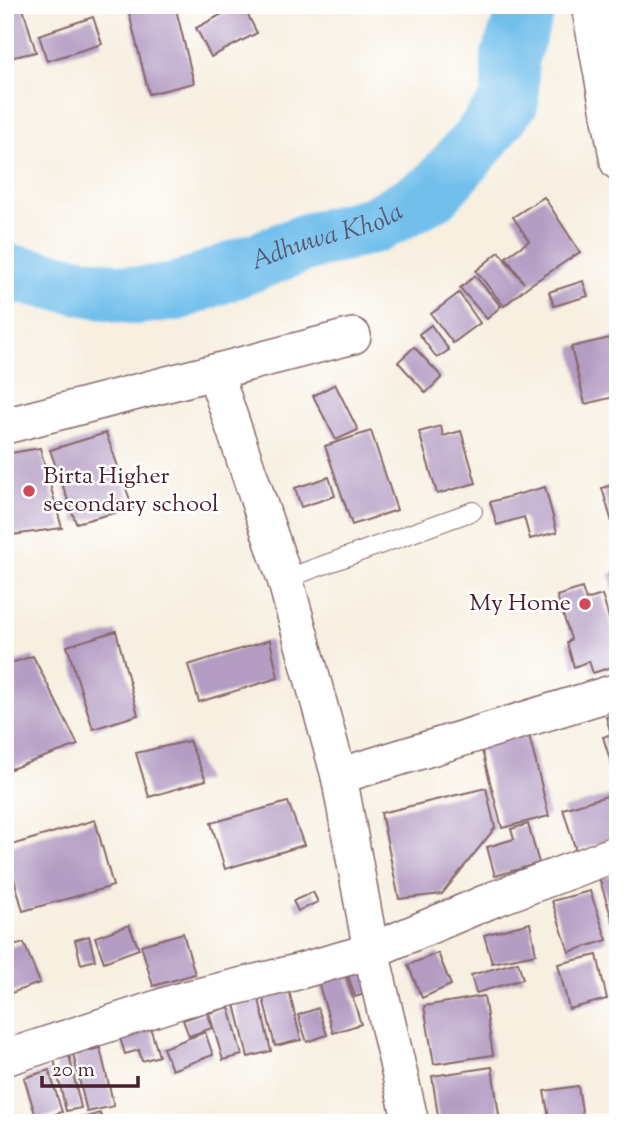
<svg xmlns="http://www.w3.org/2000/svg" width="623" height="1128" font-family="'Sorts Mill Goudy',serif">
<style>
.lines{fill:none;stroke-linecap:round;stroke-linejoin:round}
.river{stroke:#72bfec;stroke-width:58}
.building{fill:#b49cc3}
.service-casing{stroke:#87686a;stroke-width:20}
.minor-casing{stroke:#87686a;stroke-width:38}
.service{stroke:#fff;stroke-width:18}
.minor{stroke:#fff;stroke-width:35}
.poi-dot{fill:#d1495b;stroke:#fff;stroke-width:2.5}
.labels{text-anchor:middle;dominant-baseline:central;stroke-width:5;stroke-linejoin:round;paint-order:stroke}
.poi-label{font-size:24px;fill:#4a1f2b;stroke:#fff;text-anchor:start}
.water-label{font-size:26px;font-style:italic;fill:#58576f;stroke:#fff}
</style>
<rect width="100%" height="100%" fill="#fff"/>
<filter id="ink" filterUnits="userSpaceOnUse"><feTurbulence type="fractalNoise" baseFrequency=".0143" numOctaves="2"/><feDisplacementMap in="SourceGraphic" scale="14" xChannelSelector="R" yChannelSelector="G"/><feConvolveMatrix kernelMatrix="1 2 1 2 8 2 1 2 1" color-interpolation-filters="sRGB"/></filter>
<filter id="wash" filterUnits="userSpaceOnUse"><feTurbulence type="fractalNoise" baseFrequency=".00686" numOctaves="4" result="noise"/><feDisplacementMap in="SourceGraphic" scale="28" xChannelSelector="R" yChannelSelector="G"/><feGaussianBlur stdDeviation="1.57" result="paint"/><feColorMatrix in="noise" values="0 0 0 0 0 0 0 0 0 0 0 0 0 0 0 0 0 1.4 0 .05"/><feComposite in="paint" operator="in"/></filter>
<g filter="url(#wash)">
<rect width="100%" height="100%" fill="#f7efe0"/>
<g class="lines">
<path class="river" id="s1" d="M5 275 15 274 135 296 176 292 307 242 376 224 434 192 478 142 510 101V56L528 5"/>
</g>
<g id="blocks">
<g class="building">
<path d="M9 5H22L36 52 5 59V6Z"/>
<path d="M127 5H175L194 83 149 94Z"/>
<path d="M239 5H243L257 33 211 57 196 28Z"/>
<path d="M93 17 102 44 47 61 39 35Z"/>
<path d="M544 197 580 252 527 287 504 306 476 271 499 252 524 283 506 257 529 241 513 217Z"/>
<path d="M475 276 501 306 487 319 460 288Z"/>
<path d="M583 281 588 296 554 306 549 292Z"/>
<path d="M459 293 480 323 453 343 431 314Z"/>
<path d="M431 325 449 350 437 358 419 334Z"/>
<path d="M618 336V396L585 404 571 347Z"/>
<path d="M414 347 442 377 426 393 398 362Z"/>
<path d="M335 384 358 430 336 440 313 396Z"/>
<path d="M441 426 443 436 461 431 476 483 437 494 419 432Z"/>
<path d="M371 431 397 510 352 525 325 446Z"/>
<path d="M106 433 133 508 76 523 50 450Z"/>
<path d="M40 448 62 528 5 536V454Z"/>
<path d="M329 477 335 496 301 507 295 488Z"/>
<path d="M618 483V528L614 529 602 488Z"/>
<path d="M545 487 557 532 530 539 524 517 497 525 490 502Z"/>
<path d="M618 571V601H617L609 574Z"/>
<path d="M582 588 586 600 602 595 618 647V665L593 673 589 661 574 667 567 643 571 639 557 596Z"/>
<path d="M116 631 138 715 93 729 67 646Z"/>
<path d="M270 640 278 678 199 702 188 665Z"/>
<path d="M33 656 78 745 5 771V665Z"/>
<path d="M618 714V782H617L603 737 611 734 606 717Z"/>
<path d="M528 731 549 816 502 828 480 743Z"/>
<path d="M189 741 206 780 149 797 136 753Z"/>
<path d="M486 788 495 828 442 894 399 899 381 813Z"/>
<path d="M610 795 618 821V838L576 851 563 809Z"/>
<path d="M288 802 304 845 225 869 211 823Z"/>
<path d="M95 820 113 886 23 911 5 847Z"/>
<path d="M528 824 539 863 495 876 487 847 514 839 511 829Z"/>
<path d="M618 873V934H617L599 878Z"/>
<path d="M590 891 607 940 569 952 552 901Z"/>
<path d="M313 892 318 902 298 911 293 901Z"/>
<path d="M530 923 536 954 492 963 484 935Z"/>
<path d="M129 925 139 949 104 962 95 937Z"/>
<path d="M183 933 195 974 153 986 141 945Z"/>
<path d="M89 936 95 960 81 964 75 940Z"/>
<path d="M24 943 40 983 5 995V948Z"/>
<path d="M438 953 451 985 422 998 408 965Z"/>
<path d="M597 955 607 999 569 1009 558 964Z"/>
<path d="M518 962 523 979 476 993 471 975Z"/>
<path d="M368 965 376 990 355 997 347 972Z"/>
<path d="M344 970 361 1024 333 1033 317 978Z"/>
<path d="M289 991 301 1040 275 1046 263 998Z"/>
<path d="M484 996 493 1055 434 1064 424 1006Z"/>
<path d="M259 999 271 1051 248 1057 235 1004Z"/>
<path d="M229 1007 242 1055 223 1060 209 1013Z"/>
<path d="M318 1008 327 1035 307 1042 298 1015Z"/>
<path d="M206 1012 212 1028 189 1036 183 1020Z"/>
<path d="M150 1027 159 1056 142 1061 139 1050 125 1054 120 1038Z"/>
<path d="M205 1032 213 1055 172 1070 163 1048Z"/>
<path d="M100 1048 114 1106 87 1112 73 1054Z"/>
<path d="M69 1055 81 1108 66 1111 54 1059Z"/>
<path d="M492 1067 500 1122 439 1123 432 1076Z"/>
<path d="M49 1070 62 1112 37 1120 24 1078Z"/>
<path d="M578 1086 584 1123H550L544 1091Z"/>
<path d="M100 1113 103 1123H70V1122Z"/>
</g>
</g>
</g>
<g filter="url(#ink)">
<use href="#blocks" fill-opacity="0" stroke="#87686a" stroke-width="2"/>
<g class="lines">
<defs>
<path id="service" d="M285 579 473 511"/>
<g id="minor">
<path d="M589 5 618 162"/>
<path d="M215 373 285 579 339 776 371 951 411 1123"/>
<path d="M5 426 353 336"/>
<path d="M339 776 618 691"/>
<path d="M5 1058 182 1000 293 973 371 951 494 899 618 853"/>
</g>
</defs>
<use href="#service" class="service-casing"/>
<use href="#minor" class="minor-casing"/>
<use href="#service" class="service"/>
<use href="#minor" class="minor"/>
</g>
</g>
<g class="poi-dot">
<circle cx="29" cy="491" r="7"/>
<circle cx="585" cy="604" r="7"/>
</g>
<g class="labels">
<g class="poi-label">
<text x="43" y="477">Birta Higher<tspan x="43" dy="28">secondary school</tspan></text>
<text x="571" y="604" text-anchor="end">My Home</text>
</g>
<g class="water-label">
<text stroke="none"><textPath href="#s1" startOffset="334">Adhuwa Khola</textPath></text>
</g>
</g>
<rect width="623" height="1128" fill="none" stroke="#fff" stroke-width="28"/>
<path d="M42 1076v10h96v-10" fill="none" stroke="#4a1f2b" stroke-width="3.5"/>
<text x="52" y="1076" font-size="21" fill="#4a1f2b" stroke="#ffffff" stroke-width="5" paint-order="stroke">20 m</text>
</svg>
